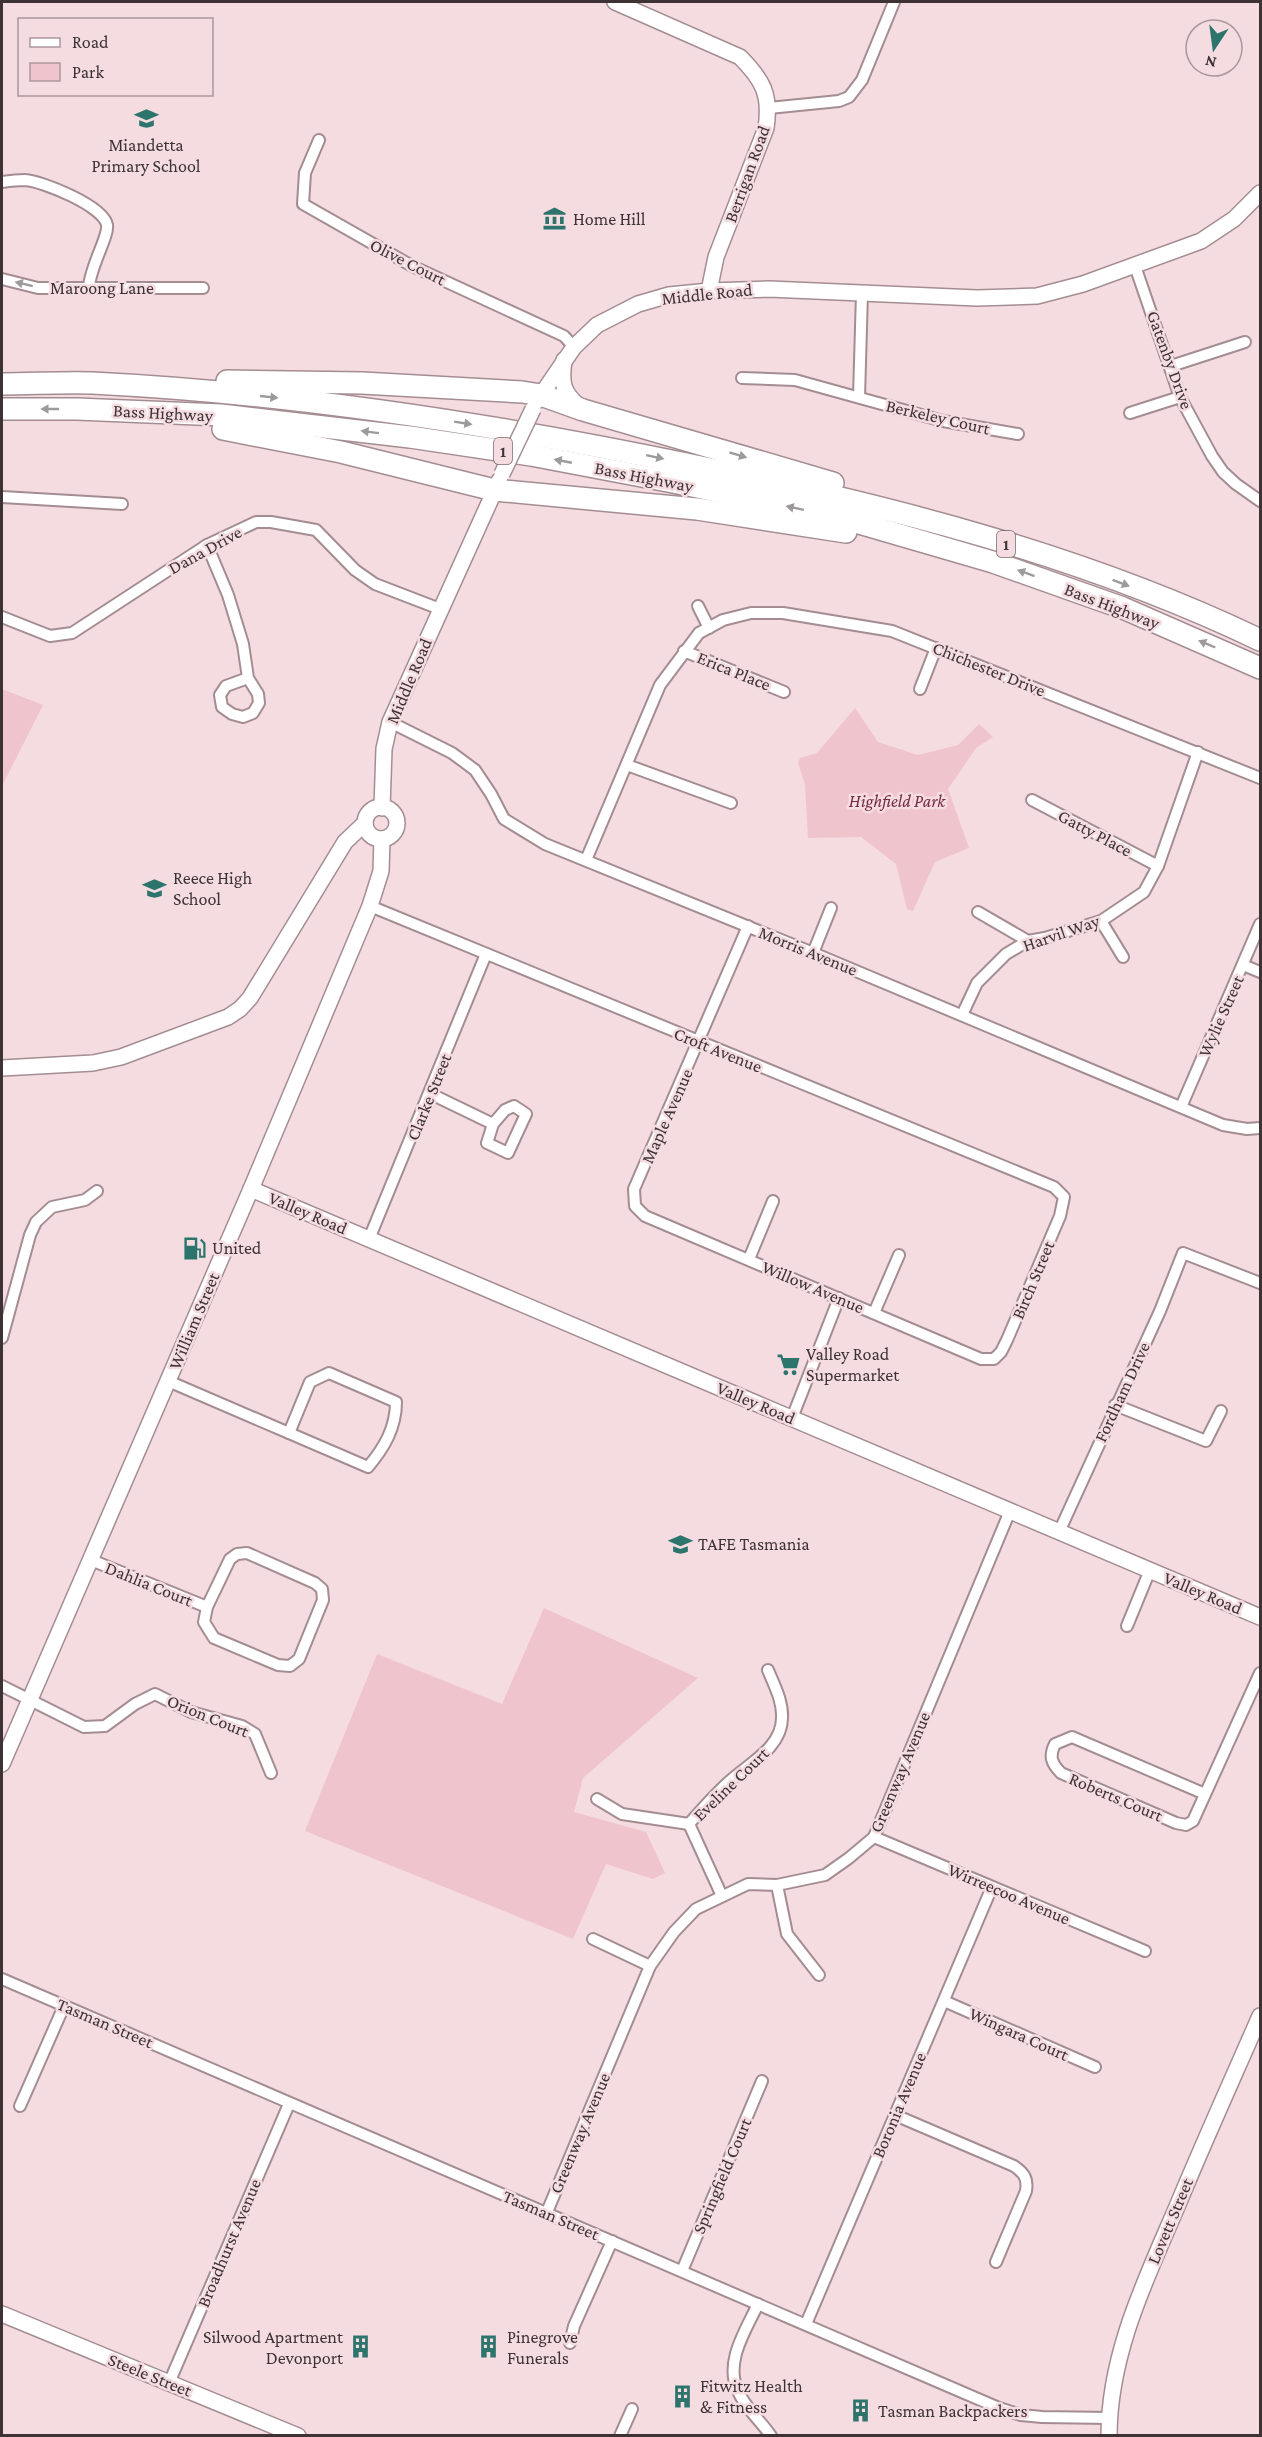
<svg xmlns="http://www.w3.org/2000/svg" width="1262" height="2437" font-family="'Crimson Pro',serif">
<style>
.green{fill:#f0c4cd}
.lines{fill:none;stroke-linecap:round;stroke-linejoin:round}
.street-casing{stroke:#a48d92;stroke-width:14}
.secondary-casing{stroke:#a48d92;stroke-width:18}
.highway-casing{stroke:#a48d92;stroke-width:24}
.street{stroke:#fff;stroke-width:10}
.secondary{stroke:#fff;stroke-width:15}
.highway{stroke:#fff;stroke-width:21}
.secondary-bridge-casing{stroke:#a48d92;stroke-width:18;stroke-linecap:butt}
.secondary-bridge{stroke:#fff;stroke-width:15}
.oneway{fill:#9e999a}
.labels{text-anchor:middle;dominant-baseline:central;stroke-width:5;stroke-linejoin:round;paint-order:stroke}
.shield{fill:#f4dce0;stroke:#746668;stroke-width:1.5}
.shield-label{font-size:16px;font-weight:bold;fill:#3d3335}
.poi-label{font-size:18px;fill:#3d3335;stroke:#f4dce0;text-anchor:start}
.street-label{font-size:18px;fill:#3d3335;stroke:#f4dce0}
.park-label{font-size:18px;font-style:italic;fill:#772941;stroke:#f4dce0}
</style>
<rect width="100%" height="100%" fill="#f4dce0"/>
<g class="green">
<path d="M2 689 43 705 2 786Z"/>
<path d="M855 708 878 742 918 755 958 745 979 724 993 737 976 748 948 789 969 848 935 862 913 911 907 909 896 864 861 837 808 838 805 784 798 763 800 758 817 753Z"/>
<path d="M544 1608 698 1678 583 1778 574 1812 646 1832 665 1873 653 1879 606 1864 573 1939 305 1831 377 1654 502 1704Z"/>
</g>
<g class="lines">
<defs>
<g id="street">
<path d="M769 108 839 101 849 97 862 80 894 2"/>
<path d="M319 140 305 173 303 204 412 266 564 336 574 347"/>
<path d="M2 182C9 181 17 180 25 180 42 181 104 206 107 225 109 236 90 267 89 287"/>
<path d="M1135 266 1180 397 1212 456 1223 472 1236 484 1260 501"/>
<path d="M2 279 38 288H203"/>
<path d="M1171 366 1245 342"/>
<path d="M742 378 795 380 943 421 1018 434"/>
<path d="M859 397 862 293"/>
<path d="M1130 413 1180 397"/>
<path d="M2 497 122 504"/>
<path d="M207 545 228 595 243 644 248 678 258 694 259 703 253 713 243 717 232 714 222 707 220 695 226 686 248 678"/>
<path d="M698 606 709 628"/>
<path d="M2 617 50 636 72 633 207 545 256 522H271L316 530 355 570 375 584 440 609"/>
<path d="M684 651 784 692"/>
<path d="M920 689 936 648"/>
<path d="M390 722 452 753 475 770 491 794 504 819 545 844 813 953 1223 1125 1247 1129 1260 1128"/>
<path d="M627 765 731 803"/>
<path d="M1032 800 1158 866"/>
<path d="M586 860 660 685 699 633 723 620 751 613H783L892 631 1260 778"/>
<path d="M370 906 1054 1187 1064 1197 1060 1216 1007 1340 1001 1352 994 1359H981L645 1216 635 1206 634 1189 748 926"/>
<path d="M978 912 1028 941"/>
<path d="M1101 921 1123 957"/>
<path d="M813 953 831 908"/>
<path d="M1243 965 1260 972"/>
<path d="M962 1015 977 983 1006 954 1028 941 1045 938 1101 921 1144 892 1158 866 1198 752"/>
<path d="M431 1094 493 1124 505 1110 514 1106 526 1114 508 1153 487 1143 493 1124"/>
<path d="M1181 1107 1260 924"/>
<path d="M369 1239 486 954"/>
<path d="M749 1259 773 1201"/>
<path d="M874 1313 899 1255"/>
<path d="M2 1338 30 1235 36 1222 52 1207 85 1200 97 1191"/>
<path d="M329 1373 396 1402C396 1428 384 1448 368 1467L289 1433 310 1382Z"/>
<path d="M168 1381 289 1433"/>
<path d="M1115 1405 1206 1441 1221 1411"/>
<path d="M792 1418 839 1298"/>
<path d="M1059 1532 1160 1311 1183 1253 1260 1283"/>
<path d="M91 1560 207 1607 230 1559 237 1554 247 1553 315 1583 322 1589 323 1600 299 1659 290 1666 278 1665 214 1638 204 1622 207 1607"/>
<path d="M1127 1626 1150 1570"/>
<path d="M2 1686 84 1727 105 1726 135 1704 155 1694 191 1712 242 1726 255 1734 271 1773"/>
<path d="M1205 1794 1072 1737 1055 1744C1049 1756 1051 1763 1061 1773L1176 1823 1186 1825 1193 1821 1260 1673"/>
<path d="M597 1799 622 1814 689 1824"/>
<path d="M874 1837 1145 1951"/>
<path d="M777 1885 787 1934 819 1975"/>
<path d="M722 1896 689 1824C702 1809 716 1793 731 1780 750 1763 782 1747 782 1718 783 1701 774 1685 768 1670"/>
<path d="M593 1939 650 1966"/>
<path d="M2 1979 999 2408 1021 2415 1042 2417 1109 2418"/>
<path d="M944 2001 1095 2067"/>
<path d="M20 2106 64 2006"/>
<path d="M895 2115 1014 2166C1024 2173 1028 2178 1026 2191L996 2262"/>
<path d="M547 2212 650 1966 674 1932 696 1909 748 1884 777 1885 825 1875 849 1858 874 1837 1010 1511"/>
<path d="M682 2271 762 2081"/>
<path d="M758 2304C746 2330 724 2362 738 2391 745 2408 761 2421 771 2436"/>
<path d="M806 2324 992 1887"/>
<path d="M570 2343 574 2326 612 2241"/>
<path d="M169 2383 289 2104"/>
<path d="M620 2436 632 2409"/>
</g>
<g id="secondary">
<path d="M615 2 740 57C763 80 771 95 766 128L716 257 709 291"/>
<path d="M564 360C561 383 562 392 580 407"/>
<path d="M537 401 574 347 597 325 638 304 669 295 709 291 769 289 977 298 1037 296 1083 284 1201 241 1234 219 1260 193"/>
<circle cx="381" cy="823" r="16"/>
<path d="M382 808 384 749 390 722 499 481"/>
<path d="M2 1068 93 1063 121 1057 228 1017 240 1009 250 998 345 842 365 823"/>
<path d="M251 1189 1260 1617"/>
<path d="M2 1764 251 1189 370 906 381 871 382 839"/>
<path d="M2 2314 298 2436"/>
<path d="M1109 2436C1109 2355 1145 2281 1176 2209 1203 2144 1232 2080 1260 2016"/>
</g>
<g id="highway">
<path d="M227 381 362 383 522 392 541 395 583 410 833 483"/>
<path d="M2 384C32 384 62 382 92 383 294 393 494 424 691 465 885 505 1081 554 1260 640"/>
<path d="M2 409H77L221 415 410 437 531 455 673 482 828 514 993 562 1123 608 1260 668"/>
<path d="M223 429 341 452 494 490 697 509 846 532"/>
</g>
</defs>
<use href="#street" class="street-casing"/>
<use href="#secondary" class="secondary-casing"/>
<use href="#highway" class="highway-casing"/>
<use href="#street" class="street"/>
<use href="#secondary" class="secondary"/>
<use href="#highway" class="highway"/>
<defs>
<path id="secondary-bridge" d="M502 474 533 409"/>
</defs>
<use href="#secondary-bridge" class="secondary-bridge-casing"/>
<use href="#secondary-bridge" class="secondary-bridge"/>
</g>
<defs><path id="oneway-solid" d="M-6-.8H1V-3.2L6.5 0L1 3.2V.8H-6Z" transform="scale(1.5)"/></defs>
<g class="oneway">
<use href="#oneway-solid" transform="translate(24 284) rotate(-166)"/>
<use href="#oneway-solid" transform="translate(269 397) rotate(6)"/>
<use href="#oneway-solid" transform="translate(50 409) rotate(180)"/>
<use href="#oneway-solid" transform="translate(463 423) rotate(9)"/>
<use href="#oneway-solid" transform="translate(370 432) rotate(-173)"/>
<use href="#oneway-solid" transform="translate(738 455) rotate(17)"/>
<use href="#oneway-solid" transform="translate(655 457) rotate(12)"/>
<use href="#oneway-solid" transform="translate(563 461) rotate(-169)"/>
<use href="#oneway-solid" transform="translate(795 508) rotate(-168)"/>
<use href="#oneway-solid" transform="translate(1026 573) rotate(-160)"/>
<use href="#oneway-solid" transform="translate(1121 583) rotate(21)"/>
<use href="#oneway-solid" transform="translate(1207 644) rotate(-157)"/>
</g>
<defs>
<symbol id="school-bare" viewBox="-9 -9 18 18"><path d="M0-5L7-2L0 1L-7-2ZM-4 1L0 2.5L4 1V4Q0 6-4 4Z" fill="#2d746c" stroke="#f4dce0" stroke-width="2.5" paint-order="stroke"/></symbol>
<symbol id="museum-bare" viewBox="-9 -9 18 18"><path d="M0-6L6-3V-2H-6V-3ZM-5-1h2V3h-2ZM-1-1h2V3h-2ZM3-1h2V3H3ZM-6 4H6V6H-6Z" fill="#2d746c" stroke="#f4dce0" stroke-width="2.5" paint-order="stroke"/></symbol>
<symbol id="fuel-bare" viewBox="-9 -9 18 18"><path d="M-5.5-6h7V0h2V4h1.3V-2.5L3-4.5l.8-.8L6-3V5H2.5V1h-1V6h-7ZM-4.2-4.7v3.2H.2V-4.7Z" fill="#2d746c" stroke="#f4dce0" stroke-width="2.5" paint-order="stroke"/></symbol>
<symbol id="supermarket-bare" viewBox="-9 -9 18 18"><path d="M-6-5.5h2.5l.6 2H6L4.5 2H-2.5L-4.4-4H-6ZM-1.5 3.2a1.3 1.3 0 1 0 .1 0ZM3 3.2a1.3 1.3 0 1 0 .1 0Z" fill="#2d746c" stroke="#f4dce0" stroke-width="2.5" paint-order="stroke"/></symbol>
<symbol id="university-bare" viewBox="-9 -9 18 18"><path d="M0-5L7-2L0 1L-7-2ZM-4 1L0 2.5L4 1V4Q0 6-4 4Z" fill="#2d746c" stroke="#f4dce0" stroke-width="2.5" paint-order="stroke"/></symbol>
<symbol id="building-bare" viewBox="-9 -9 18 18"><path d="M-4-6H4V6H1V3H-1V6H-4ZM-2.5-4.3h1.7v1.8h-1.7ZM.8-4.3h1.7v1.8H.8ZM-2.5-1h1.7V.8h-1.7ZM.8-1h1.7V.8H.8Z" fill="#2d746c" stroke="#f4dce0" stroke-width="2.5" paint-order="stroke"/></symbol>
</defs>
<g fill-rule="evenodd">
<use href="#school-bare" x="130" y="102" width="33" height="33"/>
<use href="#museum-bare" x="538" y="202" width="33" height="33"/>
<use href="#school-bare" x="138" y="872" width="33" height="33"/>
<use href="#fuel-bare" x="178" y="1232" width="33" height="33"/>
<use href="#supermarket-bare" x="772" y="1348" width="33" height="33"/>
<use href="#university-bare" x="664" y="1528" width="33" height="33"/>
<use href="#building-bare" x="344" y="2330" width="33" height="33"/>
<use href="#building-bare" x="472" y="2330" width="33" height="33"/>
<use href="#building-bare" x="666" y="2380" width="33" height="33"/>
<use href="#building-bare" x="844" y="2394" width="33" height="33"/>
</g>
<g class="labels">
<g class="shield">
<rect x="494" y="438" width="18" height="26" rx="4.5"/>
<rect x="997" y="531" width="18" height="26" rx="4.5"/>
</g>
<g class="shield-label">
<text x="503" y="451">1</text>
<text x="1006" y="544">1</text>
</g>
<g class="poi-label">
<text x="146" y="145" text-anchor="middle">Miandetta<tspan x="146" dy="21">Primary School</tspan></text>
<text x="573" y="219">Home Hill</text>
<text x="173" y="878">Reece High<tspan x="173" dy="21">School</tspan></text>
<text x="212" y="1248">United</text>
<text x="806" y="1354">Valley Road<tspan x="806" dy="21">Supermarket</tspan></text>
<text x="698" y="1544">TAFE Tasmania</text>
<text x="343" y="2337" text-anchor="end">Silwood Apartment<tspan x="343" dy="21">Devonport</tspan></text>
<text x="507" y="2337">Pinegrove<tspan x="507" dy="21">Funerals</tspan></text>
<text x="700" y="2386">Fitwitz Health<tspan x="700" dy="21">&amp; Fitness</tspan></text>
<text x="878" y="2411">Tasman Backpackers</text>
</g>
<g class="street-label">
<text transform="translate(747 174) rotate(-70)">Berrigan Road</text>
<text transform="translate(408 262) rotate(27)">Olive Court</text>
<text x="102" y="288">Maroong Lane</text>
<text transform="translate(707 294) rotate(-6)">Middle Road</text>
<text transform="translate(1170 360) rotate(70)">Gatenby Drive</text>
<text transform="translate(163 413) rotate(3)">Bass Highway</text>
<text transform="translate(938 417) rotate(13)">Berkeley Court</text>
<text transform="translate(644 477) rotate(11)">Bass Highway</text>
<text transform="translate(205 550) rotate(-29)">Dana Drive</text>
<text transform="translate(1112 606) rotate(21)">Bass Highway</text>
<text transform="translate(989 669) rotate(22)">Chichester Drive</text>
<text transform="translate(734 671) rotate(22)">Erica Place</text>
<text transform="translate(409 681) rotate(-67)">Middle Road</text>
<text transform="translate(1095 833) rotate(28)">Gatty Place</text>
<text transform="translate(1061 933) rotate(-19)">Harvil Way</text>
<text transform="translate(808 951) rotate(22)">Morris Avenue</text>
<text transform="translate(1221 1016) rotate(-66)">Wylie Street</text>
<text transform="translate(718 1050) rotate(22)">Croft Avenue</text>
<text transform="translate(429 1097) rotate(-68)">Clarke Street</text>
<text transform="translate(667 1116) rotate(-66)">Maple Avenue</text>
<text transform="translate(308 1213) rotate(23)">Valley Road</text>
<text transform="translate(1033 1280) rotate(-67)">Birch Street</text>
<text transform="translate(813 1287) rotate(23)">Willow Avenue</text>
<text transform="translate(194 1321) rotate(-67)">William Street</text>
<text transform="translate(1122 1392) rotate(-65)">Fordham Drive</text>
<text transform="translate(756 1403) rotate(23)">Valley Road</text>
<text transform="translate(149 1584) rotate(22)">Dahlia Court</text>
<text transform="translate(1203 1593) rotate(23)">Valley Road</text>
<text transform="translate(208 1716) rotate(22)">Orion Court</text>
<text transform="translate(900 1772) rotate(-67)">Greenway Avenue</text>
<text transform="translate(731 1784) rotate(-44)">Eveline Court</text>
<text transform="translate(1116 1797) rotate(23)">Roberts Court</text>
<text transform="translate(1009 1894) rotate(23)">Wirreecoo Avenue</text>
<text transform="translate(105 2023) rotate(23)">Tasman Street</text>
<text transform="translate(1019 2034) rotate(24)">Wingara Court</text>
<text transform="translate(899 2105) rotate(-67)">Boronia Avenue</text>
<text transform="translate(580 2133) rotate(-67)">Greenway Avenue</text>
<text transform="translate(722 2176) rotate(-67)">Springfield Court</text>
<text transform="translate(551 2215) rotate(23)">Tasman Street</text>
<text transform="translate(1170 2221) rotate(-67)">Lovett Street</text>
<text transform="translate(229 2243) rotate(-67)">Broadhurst Avenue</text>
<text transform="translate(150 2375) rotate(22)">Steele Street</text>
</g>
<g class="park-label">
<text x="897" y="801">Highfield Park</text>
</g>
</g>
<rect width="1262" height="2437" fill="none" stroke="#3d3335" stroke-width="6"/>
<rect x="18" y="18" width="195" height="78" fill="#f4dce0" stroke="#ab989c" stroke-width="1.5"/>
<rect x="30" y="38" width="30" height="9" fill="#ffffff" stroke="#ab989c" stroke-width="1.5"/>
<text x="72" y="48" font-size="18" fill="#3d3335">Road</text>
<rect x="30" y="63" width="30" height="18" fill="#f0c4cd" stroke="#ab989c" stroke-width="1.5"/>
<text x="72" y="78" font-size="18" fill="#3d3335">Park</text>
<g transform="translate(1214 48) rotate(193)"><circle r="28" fill="#f4dce0" stroke="#ab989c" stroke-width="1.5"/>
<path d="M0-4.5L10 22L0 15L-10 22Z" fill="#2d746c"/>
<text y="-9" font-size="16" font-weight="bold" text-anchor="middle" fill="#3d3335">N</text>
</g>
</svg>
